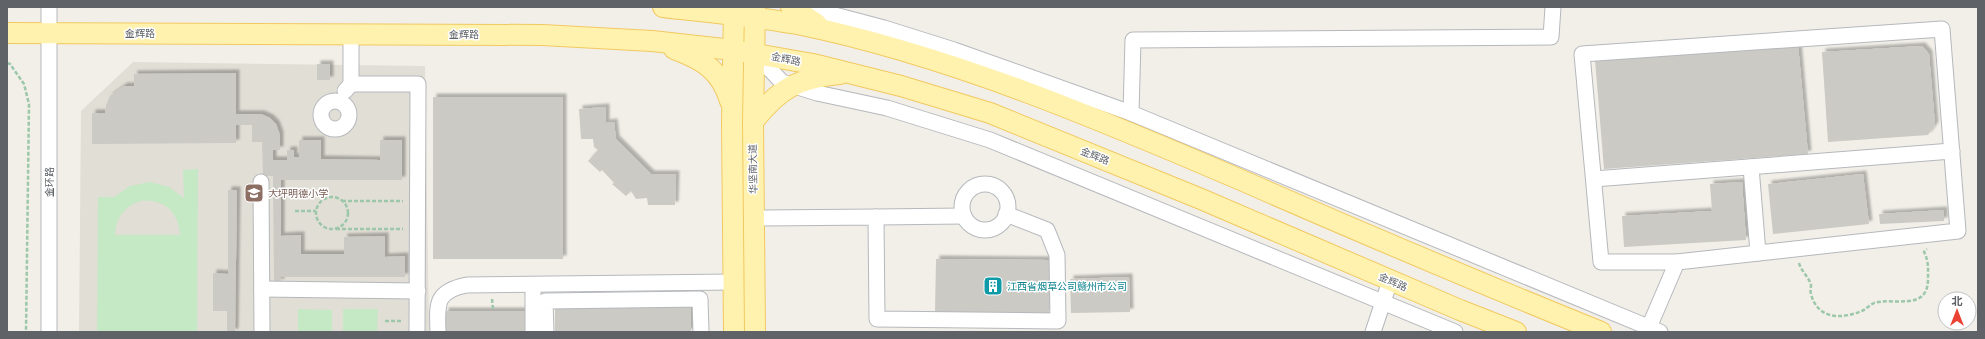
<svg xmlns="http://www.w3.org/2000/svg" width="1985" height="339" font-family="Roboto,'Noto Sans SC',sans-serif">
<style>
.education{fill:#e1ded6}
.green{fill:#c5e8c5;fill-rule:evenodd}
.building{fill:#cccac5;filter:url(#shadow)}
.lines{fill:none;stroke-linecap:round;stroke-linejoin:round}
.minor-casing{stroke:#b5b8bc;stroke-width:17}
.major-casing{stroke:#f2c960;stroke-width:22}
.path{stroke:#9cc7a9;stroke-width:2.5;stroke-dasharray:4 2;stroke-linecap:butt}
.minor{stroke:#fff;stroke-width:15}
.major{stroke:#fff2af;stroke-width:20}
.labels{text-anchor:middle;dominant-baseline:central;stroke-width:3;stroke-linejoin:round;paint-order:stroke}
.street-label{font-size:10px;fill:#5f6368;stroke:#fff}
.education-label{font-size:10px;fill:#785e54;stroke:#fff;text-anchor:start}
.culture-label{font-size:10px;fill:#0d838f;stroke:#fff;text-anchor:start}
</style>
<defs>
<filter id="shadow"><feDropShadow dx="3.5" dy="-3.5" stdDeviation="1" flood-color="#0004"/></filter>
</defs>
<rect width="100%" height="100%" fill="#f1efe8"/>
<path class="education" d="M133 62 425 66 429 332H79L81 111Z"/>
<g class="green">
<path d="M198 169 197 332H97L98 197H114L130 186 150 182 169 187 184 198 183 170ZM140 201C163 198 179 212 180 235H115C116 217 124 207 140 201Z"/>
<path d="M298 309 332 310V332H298Z"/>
<path d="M343 309H378L377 332H343Z"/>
</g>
<g class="building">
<path d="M1798 45 1808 154 1604 169 1595 60Z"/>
<path d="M1922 46 1929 54 1935 125 1928 135 1828 142 1822 52Z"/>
<rect x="317" y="64" width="13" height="16"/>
<path d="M236 73V114H261L270 118 276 124 280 135V150H273V160H287V150H294V157H299V140H321V159L380 160V140H402V180H281V236L301 235V254H344V237L385 236V257L405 256V277H281V282H274L273 176H263L262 142H252V125H236V143L92 144V113H105L106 105 110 96 124 86H134V74Z"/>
<rect x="433" y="97" width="130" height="162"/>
<path d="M606 107V123L614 122 616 139 651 174H676L675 205H648L647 198 636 199 631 191 626 196 612 184 614 183 602 170 600 172 588 161 598 150 594 147 593 139H581L579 109Z"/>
<path d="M1863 174 1869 224 1773 234 1768 184Z"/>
<path d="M1742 182 1746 240 1624 247 1622 216 1712 211 1710 184Z"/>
<path d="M228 190H237L235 332H227V311H213V273L228 274Z"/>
<path d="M1944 210V221L1880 224 1879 214Z"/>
<path d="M936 259 1050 260 1049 313 935 312Z"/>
<path d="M1129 277 1130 312 1071 313 1070 279Z"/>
<rect x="555" y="307" width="136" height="25"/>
<rect x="445" y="311" width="80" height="21"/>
</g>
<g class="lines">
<defs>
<g id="minor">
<path d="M793 11 812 9 884 28 954 50 1131 113 1660 332"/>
<path d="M1942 29 1958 231 1677 262H1601L1582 54Z"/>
<path d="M754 53 782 82 817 93 887 108 990 140 1455 332"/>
<path d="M351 84H418L417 332"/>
<path d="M345 91 351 84V33"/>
<circle cx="335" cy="115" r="14"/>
<path d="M1131 113 1133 40 1551 37 1553 7"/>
<path d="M1751 167 1758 253"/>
<path d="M1594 179 1952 151"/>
<path d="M261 182 262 332"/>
<circle cx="985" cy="207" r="23"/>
<path d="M876 217 964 216"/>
<path d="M753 218 876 217 877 319 1058 321 1057 255 1047 230 1006 214"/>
<path d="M262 289 418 291"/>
<path d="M49 332V7"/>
<path d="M438 332C437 304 435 291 467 285L733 282"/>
<path d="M533 332V285"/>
<path d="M546 332 545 301 700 299 701 332"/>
<path d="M1373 332 1390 281"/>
<path d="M1647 332 1677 262"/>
</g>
<g id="major">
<path d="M663 7C707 12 753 16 797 24 949 55 1099 119 1241 180 1360 232 1480 283 1601 332"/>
<path d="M734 7 732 123 734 332"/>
<path d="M791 7 817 24"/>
<path d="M7 33 542 35 652 41 733 50 813 64 901 86 990 113 1201 199 1460 310 1516 332"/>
<path d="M674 49C703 60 721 70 730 101"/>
<path d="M753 122C778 89 798 78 840 74"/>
<path d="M755 332 753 122 755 7"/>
</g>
</defs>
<use href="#minor" class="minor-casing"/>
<use href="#major" class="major-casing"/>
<g class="path">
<path d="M7 63 10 64 24 84 29 104 26 332"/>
<circle cx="332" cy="213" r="16"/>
<path d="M342 201H403"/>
<path d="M295 211H316"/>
<path d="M336 229H403"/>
<path d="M1799 263C1801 271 1809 277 1811 285 1811 288 1810 291 1811 294 1818 321 1844 319 1864 310 1867 308 1870 305 1874 303 1893 297 1928 312 1928 279 1928 270 1929 261 1924 252L1927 249"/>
<path d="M492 299 493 309"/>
<path d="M385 321H402"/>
</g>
<use href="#minor" class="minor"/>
<use href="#major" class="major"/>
</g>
<defs>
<symbol id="school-square" viewBox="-11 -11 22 22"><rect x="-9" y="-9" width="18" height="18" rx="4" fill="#8d6e63" stroke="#fff"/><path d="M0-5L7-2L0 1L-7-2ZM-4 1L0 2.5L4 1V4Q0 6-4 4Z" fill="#fff"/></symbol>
<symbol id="building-square" viewBox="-11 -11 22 22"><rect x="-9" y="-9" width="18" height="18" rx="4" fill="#0f9aa8" stroke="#fff"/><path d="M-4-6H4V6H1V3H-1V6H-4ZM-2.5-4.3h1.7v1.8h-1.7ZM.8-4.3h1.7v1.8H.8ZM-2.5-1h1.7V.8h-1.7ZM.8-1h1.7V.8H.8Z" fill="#fff"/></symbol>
</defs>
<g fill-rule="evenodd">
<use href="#school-square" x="243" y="182" width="22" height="22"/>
<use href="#building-square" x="982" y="275" width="22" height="22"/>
</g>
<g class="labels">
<g class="street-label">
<text x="140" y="33">金辉路</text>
<text x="464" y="34">金辉路</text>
<text transform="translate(786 59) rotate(11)">金辉路</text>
<text transform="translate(1095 156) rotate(22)">金辉路</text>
<text transform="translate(753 169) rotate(-91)">华坚南大道</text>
<text transform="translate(49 182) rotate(-90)">金环路</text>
<text transform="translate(1393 282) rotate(23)">金辉路</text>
</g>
<g class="education-label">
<text x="268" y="193">大坪明德小学</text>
</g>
<g class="culture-label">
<text x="1007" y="286">江西省烟草公司赣州市公司</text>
</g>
</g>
<rect width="1985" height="339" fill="none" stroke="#5f6368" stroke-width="16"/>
<g transform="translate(1957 311)"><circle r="19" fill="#ffffff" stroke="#bfc1c3"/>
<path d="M0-3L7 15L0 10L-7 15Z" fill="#ea4335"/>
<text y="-6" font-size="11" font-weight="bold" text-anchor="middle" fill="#5f6368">北</text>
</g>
</svg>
